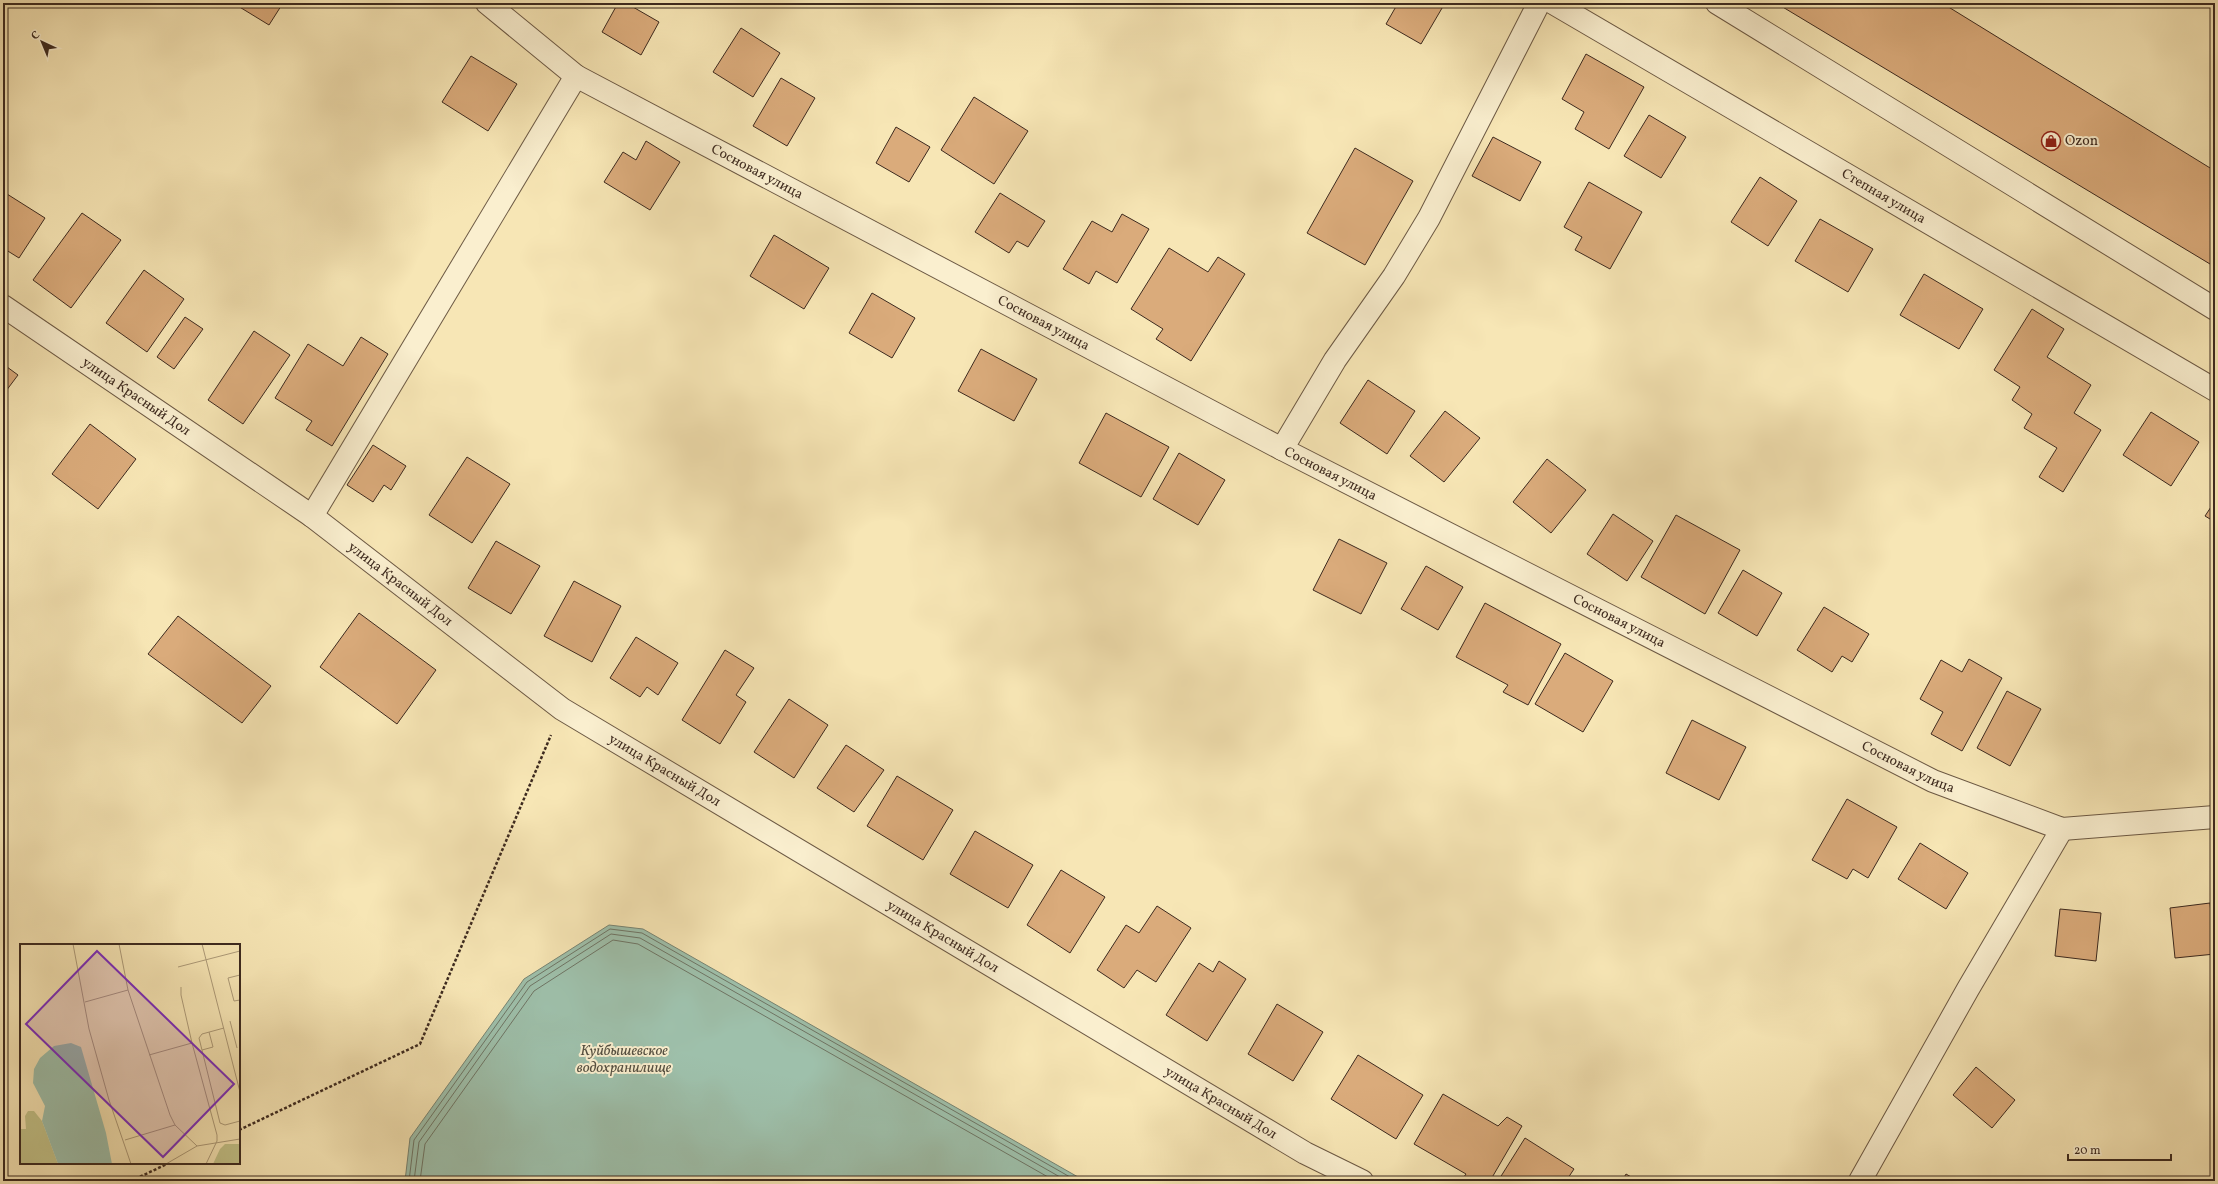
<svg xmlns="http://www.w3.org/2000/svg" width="2218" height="1184" font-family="Vollkorn,serif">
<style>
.water{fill:#9ec0ab;stroke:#778473}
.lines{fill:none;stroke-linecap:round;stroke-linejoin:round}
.shore{stroke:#6e7565;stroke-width:1}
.building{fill:#daab7b;stroke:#3d2a1f}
.minor-casing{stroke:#6c5944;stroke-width:24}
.path{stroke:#3d2a1f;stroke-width:2.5;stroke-dasharray:3 2;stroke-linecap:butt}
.minor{stroke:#faefcf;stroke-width:22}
.labels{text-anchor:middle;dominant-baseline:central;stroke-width:4;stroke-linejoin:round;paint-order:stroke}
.poi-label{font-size:14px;fill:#3d2a1f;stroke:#faefcf;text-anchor:start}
.street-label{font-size:14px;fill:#3d2a1f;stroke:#faefcf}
.water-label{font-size:15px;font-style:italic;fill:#555042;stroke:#faefcf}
.inset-road{fill:none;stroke:#ad9b79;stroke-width:1}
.view{fill:#7b2cbf;fill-opacity:0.15;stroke:#7b2cbf;stroke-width:2}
.inset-edge{fill:none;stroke:#3d2a1f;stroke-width:2}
</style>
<rect width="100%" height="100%" fill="#f7e6b5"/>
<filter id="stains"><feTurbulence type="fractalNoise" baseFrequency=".005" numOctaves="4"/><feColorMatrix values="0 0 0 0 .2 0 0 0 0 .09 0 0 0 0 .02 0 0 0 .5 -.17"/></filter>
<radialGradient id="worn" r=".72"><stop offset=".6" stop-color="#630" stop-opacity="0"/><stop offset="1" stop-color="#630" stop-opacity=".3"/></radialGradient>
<path class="water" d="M609 925 643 929 1085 1181H405L410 1138 524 979Z"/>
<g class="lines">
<g class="shore">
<path d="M409 1181 414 1140 527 982 610 929 642 933 1077 1181"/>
<path d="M414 1181 419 1142 530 986 611 934 640 938 1067 1181"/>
<path d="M420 1181 425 1144 534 991 613 940 638 944 1055 1181"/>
</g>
</g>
<g class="building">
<path d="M233 3H283L269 25Z"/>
<path d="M618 3H626L659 22 641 55 602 32Z"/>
<path d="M1398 3H1445L1421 44 1386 24Z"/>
<path d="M1776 3H1942L2215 171V267Z"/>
<path d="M741 28 780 53 753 97 713 72Z"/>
<path d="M1586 54 1644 87 1609 149 1575 129 1584 112 1562 99Z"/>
<path d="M471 56 517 84 488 131 442 102Z"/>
<path d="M781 78 815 98 787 146 753 126Z"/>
<path d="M974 97 1028 131 994 184 941 150Z"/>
<path d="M1649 115 1686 137 1661 178 1624 156Z"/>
<path d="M896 127 930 147 909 182 876 163Z"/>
<path d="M1493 137 1541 162 1520 201 1472 176Z"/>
<path d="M646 141 680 162 650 210 604 182 623 152 636 160Z"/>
<path d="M1355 148 1413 181 1365 265 1307 233Z"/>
<path d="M1760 177 1797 201 1768 246 1731 222Z"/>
<path d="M1589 182 1642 212 1610 269 1575 250 1582 237 1564 227Z"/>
<path d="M1000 193 1045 221 1028 247 1017 241 1009 253 975 232Z"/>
<path d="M7 194 45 218 19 258 3 248V201Z"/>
<path d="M82 213 121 240 71 308 33 280Z"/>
<path d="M1122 214 1149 229 1117 283 1096 271 1089 284 1063 269 1092 221 1112 232Z"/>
<path d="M1820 219 1873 249 1848 292 1795 261Z"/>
<path d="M774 235 829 268 804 309 750 276Z"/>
<path d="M1169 248 1208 272 1218 257 1245 274 1191 361 1156 339 1163 329 1131 309Z"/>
<path d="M144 270 184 299 147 352 106 323Z"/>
<path d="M1924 274 1983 309 1959 349 1900 315Z"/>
<path d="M872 293 915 318 892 358 849 333Z"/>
<path d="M2032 309 2064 329 2047 357 2091 385 2074 413 2101 430 2063 492 2039 477 2057 448 2024 428 2032 414 2012 400 2020 387 1994 370Z"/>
<path d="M185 317 203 329 174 369 157 357Z"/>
<path d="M254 331 290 355 243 424 208 400Z"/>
<path d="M361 337 388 354 332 446 306 430 312 421 275 398 308 344 343 366Z"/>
<path d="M981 349 1037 379 1014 421 958 391Z"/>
<path d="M3 364 18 375 3 395Z"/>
<path d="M1368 380 1415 411 1387 454 1340 423Z"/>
<path d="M1445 411 1480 438 1444 482 1410 456Z"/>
<path d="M2151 412 2199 442 2171 486 2123 455Z"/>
<path d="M1106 413 1169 447 1141 497 1079 463Z"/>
<path d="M90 424 136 459 98 509 52 474Z"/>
<path d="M373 445 406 466 391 490 384 485 373 502 347 485Z"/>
<path d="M1179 453 1225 480 1198 525 1153 499Z"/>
<path d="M467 457 510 484 472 543 429 515Z"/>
<path d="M1547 459 1586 490 1551 533 1513 502Z"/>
<path d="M2215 501V522L2205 516Z"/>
<path d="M1613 514 1653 541 1627 581 1587 554Z"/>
<path d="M1676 515 1740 550 1705 614 1641 577Z"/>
<path d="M1339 539 1387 563 1361 614 1313 590Z"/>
<path d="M496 541 540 566 511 614 468 588Z"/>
<path d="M1426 566 1463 587 1438 630 1401 609Z"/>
<path d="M1743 570 1782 593 1757 636 1718 613Z"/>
<path d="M574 581 621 606 592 662 544 636Z"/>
<path d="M1485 603 1561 644 1528 705 1503 692 1508 685 1456 657Z"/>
<path d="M1824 607 1869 634 1852 662 1842 656 1832 672 1797 650Z"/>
<path d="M359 613 436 670 397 724 320 667Z"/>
<path d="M178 616 271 686 242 723 148 654Z"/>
<path d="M636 637 678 663 658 695 647 687 640 697 610 678Z"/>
<path d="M725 650 754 668 736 695 746 702 720 744 682 720Z"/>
<path d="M1565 653 1613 681 1583 732 1535 704Z"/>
<path d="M1969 659 2002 678 1962 751 1931 734 1943 712 1920 699 1941 660 1962 672Z"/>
<path d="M2007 691 2041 709 2010 766 1977 748Z"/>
<path d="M789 699 828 725 794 778 754 752Z"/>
<path d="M1692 720 1746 747 1719 800 1666 773Z"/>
<path d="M846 745 884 770 854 812 817 788Z"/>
<path d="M897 776 953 810 923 860 867 826Z"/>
<path d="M1847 799 1897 827 1868 878 1853 869 1847 879 1812 860Z"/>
<path d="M975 831 1033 865 1008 908 950 874Z"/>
<path d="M1920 843 1968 873 1946 909 1898 879Z"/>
<path d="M1061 870 1105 897 1070 953 1027 925Z"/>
<path d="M2210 903 2215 954 2175 958 2170 908Z"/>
<path d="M1157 906 1191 928 1156 982 1137 970 1124 988 1097 970 1126 925 1139 933Z"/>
<path d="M2060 909 2101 913 2096 961 2055 956Z"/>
<path d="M1219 961 1246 979 1207 1041 1166 1015 1199 963 1213 972Z"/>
<path d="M1277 1004 1323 1032 1293 1081 1248 1054Z"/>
<path d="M1358 1055 1423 1095 1396 1139 1331 1099Z"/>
<path d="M1976 1067 2015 1100 1992 1128 1953 1095Z"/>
<path d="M1443 1094 1498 1126 1507 1117 1522 1126 1490 1181H1461L1466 1174 1414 1144Z"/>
<path d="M1525 1138 1574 1169 1566 1181H1498Z"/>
<path d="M1626 1174 1638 1181H1622Z"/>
</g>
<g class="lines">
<defs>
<g id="minor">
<path id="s1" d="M487 3 576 76 1282 449 1933 781 2062 829 2215 817"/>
<path id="s2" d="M1553 3 2215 390"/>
<path d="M1717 3 2215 309"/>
<path id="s3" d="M3 306 312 516 562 709 1305 1153 1362 1181"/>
<path d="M1282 449 1335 360 1394 276 1429 218 1539 3"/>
<path d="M312 516 576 76"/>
<path d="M1860 1181 1968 989 2062 829"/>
</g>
</defs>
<use href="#minor" class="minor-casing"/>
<g class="path">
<path d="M239 1130 420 1044 551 735"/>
<path d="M131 1181 169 1163"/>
</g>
<use href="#minor" class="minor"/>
</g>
<defs>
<symbol id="shop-ring" viewBox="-11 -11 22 22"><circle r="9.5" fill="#faefcf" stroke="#8f2418" stroke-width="1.5"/><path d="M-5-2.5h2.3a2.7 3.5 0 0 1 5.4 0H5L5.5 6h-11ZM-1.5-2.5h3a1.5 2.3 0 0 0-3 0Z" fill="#8f2418"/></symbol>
</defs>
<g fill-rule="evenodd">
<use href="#shop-ring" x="2040" y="130" width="22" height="22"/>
</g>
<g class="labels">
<g class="poi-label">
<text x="2065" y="141">Ozon</text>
</g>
<g class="street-label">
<text stroke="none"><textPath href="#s1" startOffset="320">Сосновая улица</textPath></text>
<text stroke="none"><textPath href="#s2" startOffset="383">Степная улица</textPath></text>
<text stroke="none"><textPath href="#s1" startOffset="644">Сосновая улица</textPath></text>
<text stroke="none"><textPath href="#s3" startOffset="161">улица Красный Дол</textPath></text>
<text stroke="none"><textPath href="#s1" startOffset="968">Сосновая улица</textPath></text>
<text stroke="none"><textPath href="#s3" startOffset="485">улица Красный Дол</textPath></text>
<text stroke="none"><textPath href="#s1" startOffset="1292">Сосновая улица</textPath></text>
<text stroke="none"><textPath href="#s1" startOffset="1616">Сосновая улица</textPath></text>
<text stroke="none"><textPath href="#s3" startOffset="809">улица Красный Дол</textPath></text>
<text stroke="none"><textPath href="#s3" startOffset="1133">улица Красный Дол</textPath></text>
<text stroke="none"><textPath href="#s3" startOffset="1457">улица Красный Дол</textPath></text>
</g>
<g class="water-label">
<text x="624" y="1051">Куйбышевское<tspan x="624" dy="17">водохранилище</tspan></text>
</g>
</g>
<g transform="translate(20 944)">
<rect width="220" height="220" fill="#f7e6b5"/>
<path d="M8 167H14L22 177 38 220H0V185H6L5 172ZM205 200H220V220H193L200 205Z" fill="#c3c389"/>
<path d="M51 99 61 103 86 189 92 220H38L22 177 25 162 13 139 14 125 20 114 34 102Z" fill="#9ec0ab"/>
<path class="inset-road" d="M53 0 69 85 89 156 111 220M99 0 108 46 150 171 155 181 177 202M182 0 220 148M158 23 220 7M220 31 208 34 214 57 220 56M161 43V51L172 99 197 191V197L186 220M65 58 108 46M210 77 217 104M204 84 182 90 179 94 200 179 205 181 220 177M182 106 193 103 189 88M129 111 172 99M105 196 155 181M146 220 177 202 220 195"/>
<path class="view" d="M77 7 214 140 143 213 6 80Z"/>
<rect width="220" height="220" class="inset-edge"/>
</g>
<rect width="2218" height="1184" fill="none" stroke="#f7e6b5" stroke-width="16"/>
<rect x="4" y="4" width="2210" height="1176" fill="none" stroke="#3d2a1f" stroke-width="2"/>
<rect x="8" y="8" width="2202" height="1168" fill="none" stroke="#3d2a1f"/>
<g transform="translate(42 42) rotate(316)" stroke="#faefcf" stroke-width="3" paint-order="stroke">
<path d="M0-3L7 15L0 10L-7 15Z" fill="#3d2a1f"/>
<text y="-6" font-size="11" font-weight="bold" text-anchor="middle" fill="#3d2a1f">С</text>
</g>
<path d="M2068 1154v6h103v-6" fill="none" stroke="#3d2a1f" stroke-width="2"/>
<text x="2074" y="1154" font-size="12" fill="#3d2a1f" stroke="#faefcf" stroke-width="3" paint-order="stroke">20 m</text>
<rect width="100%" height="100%" filter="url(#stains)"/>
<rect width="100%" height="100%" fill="url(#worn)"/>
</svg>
